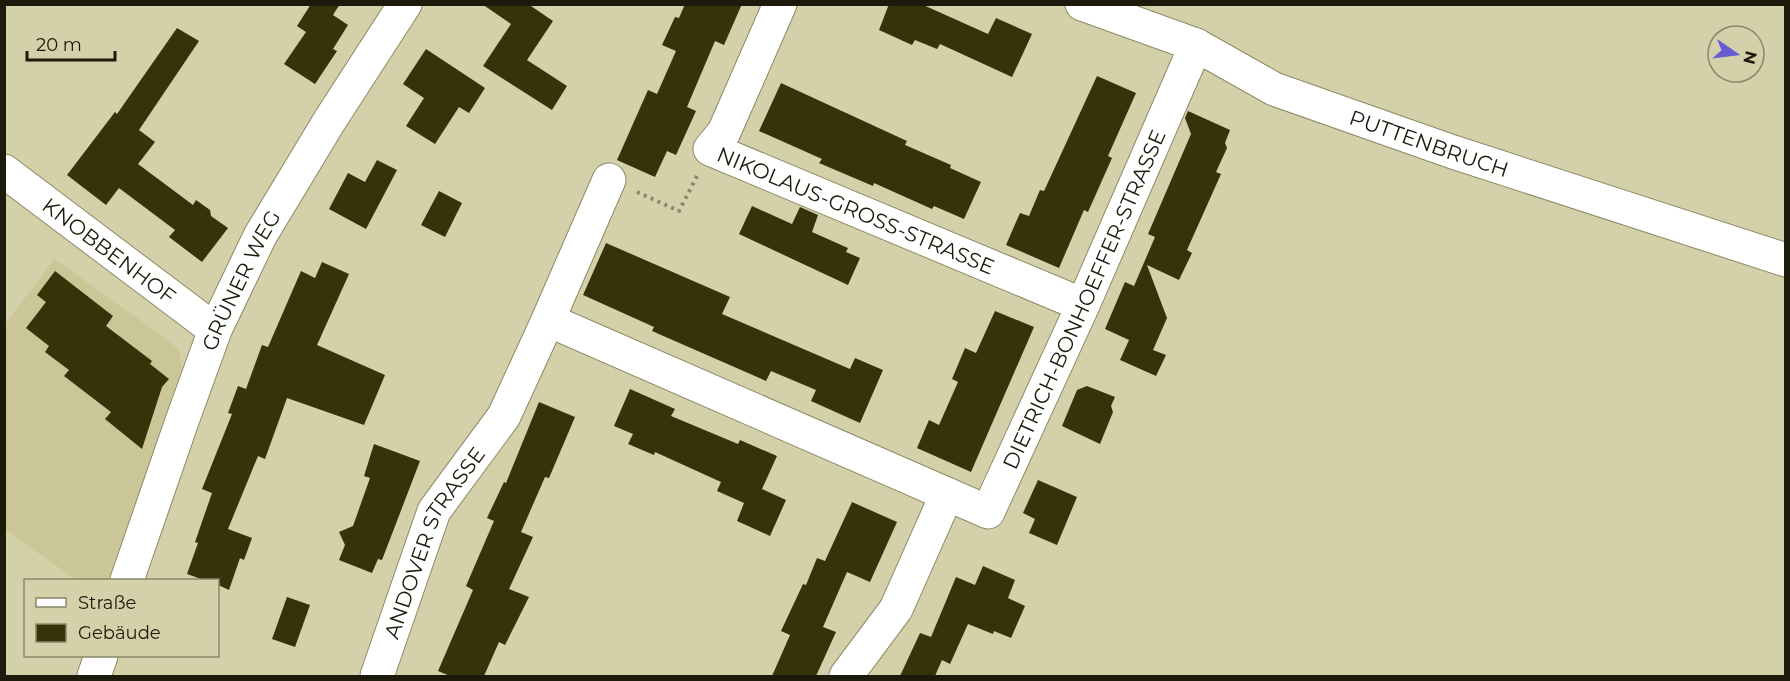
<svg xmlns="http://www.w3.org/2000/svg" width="1790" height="681" font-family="Montserrat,sans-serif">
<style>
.built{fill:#cbc697}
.building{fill:#36320a}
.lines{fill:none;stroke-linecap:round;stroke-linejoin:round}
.minor-casing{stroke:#8d8a64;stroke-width:35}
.path{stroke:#8c896b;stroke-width:4;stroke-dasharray:3 4.5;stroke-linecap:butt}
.minor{stroke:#fff;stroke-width:33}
.labels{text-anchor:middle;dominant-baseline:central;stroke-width:6;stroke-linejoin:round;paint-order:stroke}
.street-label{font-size:21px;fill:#1c1a0b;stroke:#d4d0a9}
</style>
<rect width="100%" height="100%" fill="#d4d0a9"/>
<path class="built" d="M55 259 178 348 182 368 109 580H76L5 529 4 325Z"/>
<g class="building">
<path d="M311 4H340L333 15 348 25 333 49 337 51 315 84 284 64 306 32 297 26Z"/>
<path d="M482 4H528L553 21 527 60 567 86 552 110 483 66 511 24Z"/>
<path d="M685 4H742L724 45 715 41 687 107 696 111 676 155 667 151 655 177 617 160 648 90 657 94 676 51 662 45 675 17 679 18Z"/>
<path d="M889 4H921L988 34 996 18 1032 34 1012 77 940 44 937 49 915 40 912 45 879 30Z"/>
<path d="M177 28 199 41 139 130 155 142 138 164 193 205 196 200 210 210 211 216 228 228 202 262 169 237 175 230 119 188 106 205 67 175 115 112 117 114Z"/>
<path d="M426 49 485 88 469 113 459 107 435 144 406 126 424 98 403 84Z"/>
<path d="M1097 76 1136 93 1108 156 1112 158 1088 212 1084 210 1059 268 1006 245 1020 213 1029 216 1040 190 1044 191Z"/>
<path d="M781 83 907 141 905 145 951 165 950 168 981 182 964 219 934 206 932 209 874 183 873 186 819 163 822 159 759 131Z"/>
<path d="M1188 111 1230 130 1225 143 1227 148 1216 172 1221 174 1187 250 1192 253 1179 280 1147 265 1167 318 1153 350 1166 355 1156 376 1120 360 1129 340 1105 329 1125 282 1134 286 1155 237 1148 234 1191 134 1185 118Z"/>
<path d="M377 160 397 170 366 229 329 209 348 173 365 182Z"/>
<path d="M439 191 462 203 445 237 421 225Z"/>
<path d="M752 206 792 224 800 207 818 215 812 232 848 248 846 252 860 258 848 285 739 234Z"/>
<path d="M606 243 730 297 722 314 850 369 855 358 883 370 860 423 811 401 816 390 771 371 766 381 652 331 654 327 583 295Z"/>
<path d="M322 262 349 274 317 345 385 375 364 425 287 398 265 459 258 456 228 529 252 538 244 560 240 558 229 590 218 585V580H204L187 574 198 543 195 542 212 493 202 489 232 414 228 413 238 386 246 389 262 345 268 347 301 271 315 278Z"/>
<path d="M55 271 113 316 106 326 152 361 150 364 169 379 162 387 142 449 105 419 111 412 64 376 69 370 45 352 49 346 26 328 46 302 37 295Z"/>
<path d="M995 311 1034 327 971 472 917 448 929 420 939 425 958 382 952 379 965 348 976 353Z"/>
<path d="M1087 386 1115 397 1111 406 1113 412 1100 444 1062 426 1077 390Z"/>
<path d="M630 389 675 409 671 416 738 444 740 440 777 456 762 489 786 500 770 536 737 521 744 503 717 491 721 482 655 452 654 455 628 444 633 434 614 426Z"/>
<path d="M539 402 575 417 549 478 545 477 521 532 533 537 509 589 529 597 505 645 499 642 484 676H450L438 671 473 590 466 586 494 521 487 518 504 482 506 483Z"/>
<path d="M374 444 420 461 382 560 378 559 372 573 339 560 345 545 339 532 353 526 370 478 364 476Z"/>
<path d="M1038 480 1077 497 1057 545 1029 533 1035 519 1023 513Z"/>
<path d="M852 502 897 522 870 582 847 572 823 627 836 632 816 676H772L790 635 781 631 803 584 806 585 817 558 825 561Z"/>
<path d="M983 566 1015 580 1008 598 1025 606 1011 638 994 631 993 634 968 624 950 664 942 660 935 676H900L920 633 931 637 956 577 975 585Z"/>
<path d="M287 597 310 605 295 647 272 639Z"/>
</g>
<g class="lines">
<defs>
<g id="minor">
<path id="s1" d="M780 4 724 132 710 149 1083 305"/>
<path id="s2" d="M1082 4 1196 45 1274 89 1453 152 1786 260"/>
<path id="s3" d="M4 171 215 330"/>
<path id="s4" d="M609 180 548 320 988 512 1083 305 1196 45"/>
<path id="s5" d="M127 580 182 421 215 330 260 236 330 120 405 4"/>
<path d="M94 676 101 656"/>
<path id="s6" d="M377 676 434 511 504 416 548 320"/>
<path d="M846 676 896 609 947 494"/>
</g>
</defs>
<use href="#minor" class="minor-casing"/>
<path class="path" d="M637 192 679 211 697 176"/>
<use href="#minor" class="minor"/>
</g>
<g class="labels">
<g class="street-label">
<text stroke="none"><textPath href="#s2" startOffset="375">PUTTENBRUCH</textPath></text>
<text stroke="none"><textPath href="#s1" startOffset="320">NIKOLAUS-GROSS-STRASSE</textPath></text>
<text stroke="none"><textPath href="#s3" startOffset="132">KNOBBENHOF</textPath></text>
<text stroke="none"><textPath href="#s5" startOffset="321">GRÜNER WEG</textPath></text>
<text stroke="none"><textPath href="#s4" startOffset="866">DIETRICH-BONHOEFFER-STRASSE</textPath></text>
<text stroke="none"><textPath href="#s6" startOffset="146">ANDOVER STRASSE</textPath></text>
</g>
</g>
<rect width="1790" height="681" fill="none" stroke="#1c1a0b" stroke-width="12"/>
<rect x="24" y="579" width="195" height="78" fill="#d4d0a9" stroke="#8a876a" stroke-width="1.5"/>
<rect x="36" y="598" width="30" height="9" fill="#ffffff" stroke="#8a876a" stroke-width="1.5"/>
<text x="78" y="609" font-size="18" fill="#1c1a0b">Straße</text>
<rect x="36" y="624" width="30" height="18" fill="#36320a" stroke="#8a876a" stroke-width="1.5"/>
<text x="78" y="639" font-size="18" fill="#1c1a0b">Gebäude</text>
<g transform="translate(1736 54) rotate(104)"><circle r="28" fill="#d4d0a9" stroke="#8a876a" stroke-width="1.5"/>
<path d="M0-4.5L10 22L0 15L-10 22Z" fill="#685cd5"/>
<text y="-9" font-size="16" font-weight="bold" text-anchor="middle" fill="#1c1a0b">N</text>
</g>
<path d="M27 51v9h88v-9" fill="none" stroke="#1c1a0b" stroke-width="3"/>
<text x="36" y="51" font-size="18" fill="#1c1a0b" stroke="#d4d0a9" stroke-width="4.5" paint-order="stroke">20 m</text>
</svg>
